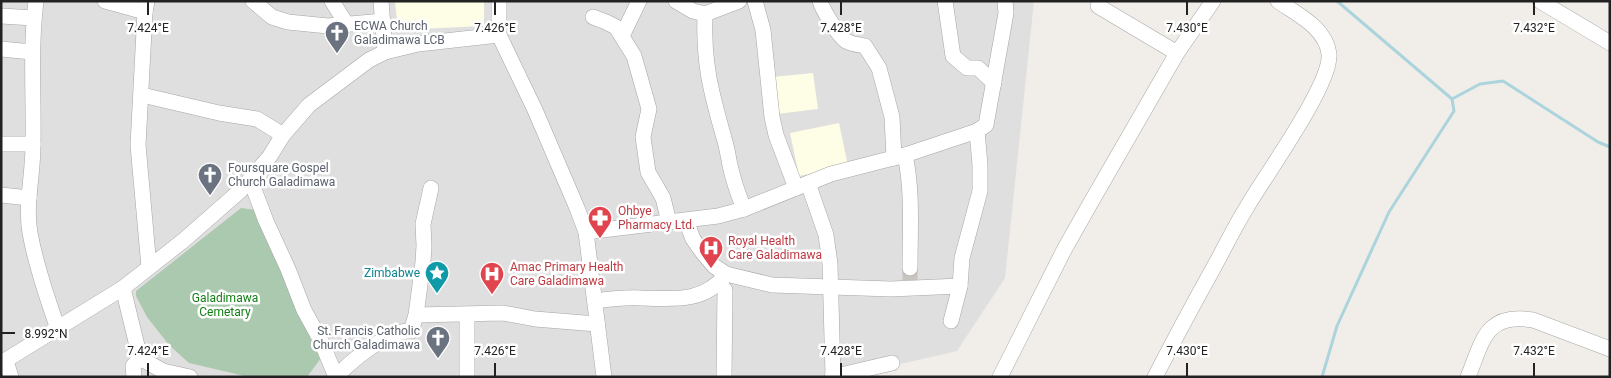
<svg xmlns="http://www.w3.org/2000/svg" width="1611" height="378" font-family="Roboto,sans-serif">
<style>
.residential{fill:#e0dfdf}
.education{fill:#fefde5}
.cemetery{fill:#abc9ae}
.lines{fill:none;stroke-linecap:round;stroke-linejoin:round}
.stream{stroke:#acd4dd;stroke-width:3}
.minor-tunnel{stroke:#c8c5c1;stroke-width:15;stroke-dasharray:15 8;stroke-linecap:butt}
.minor-casing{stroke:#a6a6a6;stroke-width:16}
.minor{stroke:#fff;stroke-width:15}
.ticks{fill:none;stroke:#222;stroke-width:2}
.labels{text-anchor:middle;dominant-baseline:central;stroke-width:5;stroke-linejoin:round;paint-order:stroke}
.worship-label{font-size:12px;fill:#5b616d;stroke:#fff;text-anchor:start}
.health-label{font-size:12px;fill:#be3a42;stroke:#fff;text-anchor:start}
.culture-label{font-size:12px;fill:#0d838f;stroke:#fff;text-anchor:end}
.park-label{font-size:12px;fill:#117f14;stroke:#fff}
.ticks-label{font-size:12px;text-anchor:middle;fill:#222;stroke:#fff;stroke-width:5;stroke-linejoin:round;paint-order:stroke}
</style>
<rect width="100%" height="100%" fill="#f1eee9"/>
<path class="residential" d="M1 1H1034L1005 278 957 351 844 377H1Z"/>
<g class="education">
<path d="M395 1H484V26L398 30Z"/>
<path d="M813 73 818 109 777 114 773 77Z"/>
<path d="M839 123 848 166 799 176 790 133Z"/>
</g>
<path class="cemetery" d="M241 208 256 210 297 310 321 358 307 377H249L189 363 169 345 147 317 136 296V291Z"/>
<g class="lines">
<g class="stream">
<path d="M1452 99 1480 84 1503 81 1598 142 1610 147"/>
<path d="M1322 377 1337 326 1389 212 1454 111 1452 99 1337 1"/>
</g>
<path class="minor-tunnel" d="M910 268V280"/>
<defs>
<g id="minor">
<path d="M36 1C30 50 34 97 33 146 33 175 25 205 30 233 36 266 47 298 58 329"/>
<path d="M105 1 145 12"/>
<path d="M147 1 145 12 138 145 149 267"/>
<path d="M253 1 272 17 288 22 328 26 383 21"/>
<path d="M332 1 347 25"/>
<path d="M381 1 385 52"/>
<path d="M499 1V35L535 110 577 208 586 232 604 377"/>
<path d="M676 1 693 11 705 14 739 1"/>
<path d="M755 1 763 30 772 117 776 135 796 188"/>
<path d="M820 1C822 9 839 37 846 41 851 44 859 45 865 46L879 68 892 117 894 158"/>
<path d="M945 1 953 56 967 68H978L994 83"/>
<path d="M1540 1 1610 43"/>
<path d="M1098 6 1177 53"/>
<path d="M705 14C703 63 711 92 724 138 727 147 728 156 730 165 733 180 738 194 744 209"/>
<path d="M1 16 34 18"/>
<path d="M593 17 606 22 616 27 634 56 649 109 643 137 648 172 663 198 669 222"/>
<path d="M622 36 639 1"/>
<path d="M1 49 32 52"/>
<path d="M142 95 219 113 257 119 283 135"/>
<path d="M1 144H33"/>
<path d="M905 155C913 192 910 230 910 268"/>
<path d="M250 179 266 221 288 269 304 310 321 341 336 377"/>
<path d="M808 183 826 235 830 264 833 376"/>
<path d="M1 195 29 198"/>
<path d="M686 221 693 239 703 253 714 266 726 274 772 285 891 289 960 286"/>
<path d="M586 232 718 216 744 209 831 174 905 155 977 131 986 125 1006 13 1005 1"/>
<path d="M719 284 725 290 724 377"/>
<path d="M123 288 140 358 163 371 190 377"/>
<path d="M595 301C610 299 626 297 641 298 673 299 705 303 726 274"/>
<path d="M416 315 503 313 535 319 597 324"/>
<path d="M467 315V377"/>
<path d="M951 321 960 286 962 258 980 191V165L977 131"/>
<path d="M6 361 11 377"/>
<path d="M1 363 123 288 184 240 241 190 270 156 283 135 309 105 369 60 385 52 418 44 499 35"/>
<path d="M134 377 133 366 140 358"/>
<path d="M336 377C352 360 388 330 411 331L416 315 423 262 424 246 423 224 431 188"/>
<path d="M832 377 892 363"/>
<path d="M1000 377 1064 250 1090 204 1177 53 1213 1"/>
<path d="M1155 377C1174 340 1194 303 1214 267 1225 247 1235 226 1247 207 1264 177 1332 84 1329 54 1326 28 1298 15 1278 1"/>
<path d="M1468 377C1483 340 1486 312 1533 320L1610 349"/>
</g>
</defs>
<use href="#minor" class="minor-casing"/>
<use href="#minor" class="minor"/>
</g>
<path class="ticks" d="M148 2V15M495 2V15M841 2V15M1187 2V15M1534 2V15M2 333H15M148 363V376M495 363V376M841 363V376M1187 363V376M1534 363V376"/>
<defs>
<symbol id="church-pin" viewBox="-11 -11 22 30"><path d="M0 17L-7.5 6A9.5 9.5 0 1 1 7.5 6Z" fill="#6b7280" stroke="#fff"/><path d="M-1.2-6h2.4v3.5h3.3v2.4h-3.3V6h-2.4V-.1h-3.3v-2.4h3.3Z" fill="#fff"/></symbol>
<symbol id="pharmacy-pin" viewBox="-11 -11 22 30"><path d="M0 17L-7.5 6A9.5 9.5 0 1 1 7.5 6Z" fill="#e0444e" stroke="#fff"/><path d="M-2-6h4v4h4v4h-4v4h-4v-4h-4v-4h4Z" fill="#fff"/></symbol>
<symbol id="hospital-pin" viewBox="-11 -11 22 30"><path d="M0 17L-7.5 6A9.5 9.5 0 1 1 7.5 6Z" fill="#e0444e" stroke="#fff"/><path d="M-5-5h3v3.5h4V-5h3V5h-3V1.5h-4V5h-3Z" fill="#fff"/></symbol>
<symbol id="sight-pin" viewBox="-11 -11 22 30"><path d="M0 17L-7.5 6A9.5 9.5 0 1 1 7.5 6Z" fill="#0f9aa8" stroke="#fff"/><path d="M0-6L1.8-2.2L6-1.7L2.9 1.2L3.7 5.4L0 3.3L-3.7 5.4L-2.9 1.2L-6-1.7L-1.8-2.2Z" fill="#fff"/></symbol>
</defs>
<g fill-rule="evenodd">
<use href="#church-pin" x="323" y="19" width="28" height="38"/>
<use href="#church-pin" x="196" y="161" width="28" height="38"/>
<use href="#pharmacy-pin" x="586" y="204" width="28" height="38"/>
<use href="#hospital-pin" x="697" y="234" width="28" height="38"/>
<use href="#sight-pin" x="423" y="259" width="28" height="38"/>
<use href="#hospital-pin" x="478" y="260" width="28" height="38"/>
<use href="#church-pin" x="424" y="324" width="28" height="38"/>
</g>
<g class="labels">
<g class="worship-label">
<text x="354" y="26">ECWA Church<tspan x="354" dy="14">Galadimawa LCB</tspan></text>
<text x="228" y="168">Foursquare Gospel<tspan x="228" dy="14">Church Galadimawa</tspan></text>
<text x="420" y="331" text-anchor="end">St. Francis Catholic<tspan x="420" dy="14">Church Galadimawa</tspan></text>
</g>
<g class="health-label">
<text x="618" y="211">Ohbye<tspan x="618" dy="14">Pharmacy Ltd.</tspan></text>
<text x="728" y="241">Royal Health<tspan x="728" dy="14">Care Galadimawa</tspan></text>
<text x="510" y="267">Amac Primary Health<tspan x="510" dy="14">Care Galadimawa</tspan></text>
</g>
<g class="culture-label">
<text x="420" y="273">Zimbabwe</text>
</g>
<g class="park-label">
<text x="225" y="298">Galadimawa<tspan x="225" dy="14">Cemetary</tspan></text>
</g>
</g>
<g class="ticks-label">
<text x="148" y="32">7.424°E</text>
<text x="495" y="32">7.426°E</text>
<text x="841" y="32">7.428°E</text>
<text x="1187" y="32">7.430°E</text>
<text x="1534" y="32">7.432°E</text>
<text x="46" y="338">8.992°N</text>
<text x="148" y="355">7.424°E</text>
<text x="495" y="355">7.426°E</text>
<text x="841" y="355">7.428°E</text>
<text x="1187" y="355">7.430°E</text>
<text x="1534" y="355">7.432°E</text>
</g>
<rect width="1611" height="378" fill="none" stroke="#222222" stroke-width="5"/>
</svg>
